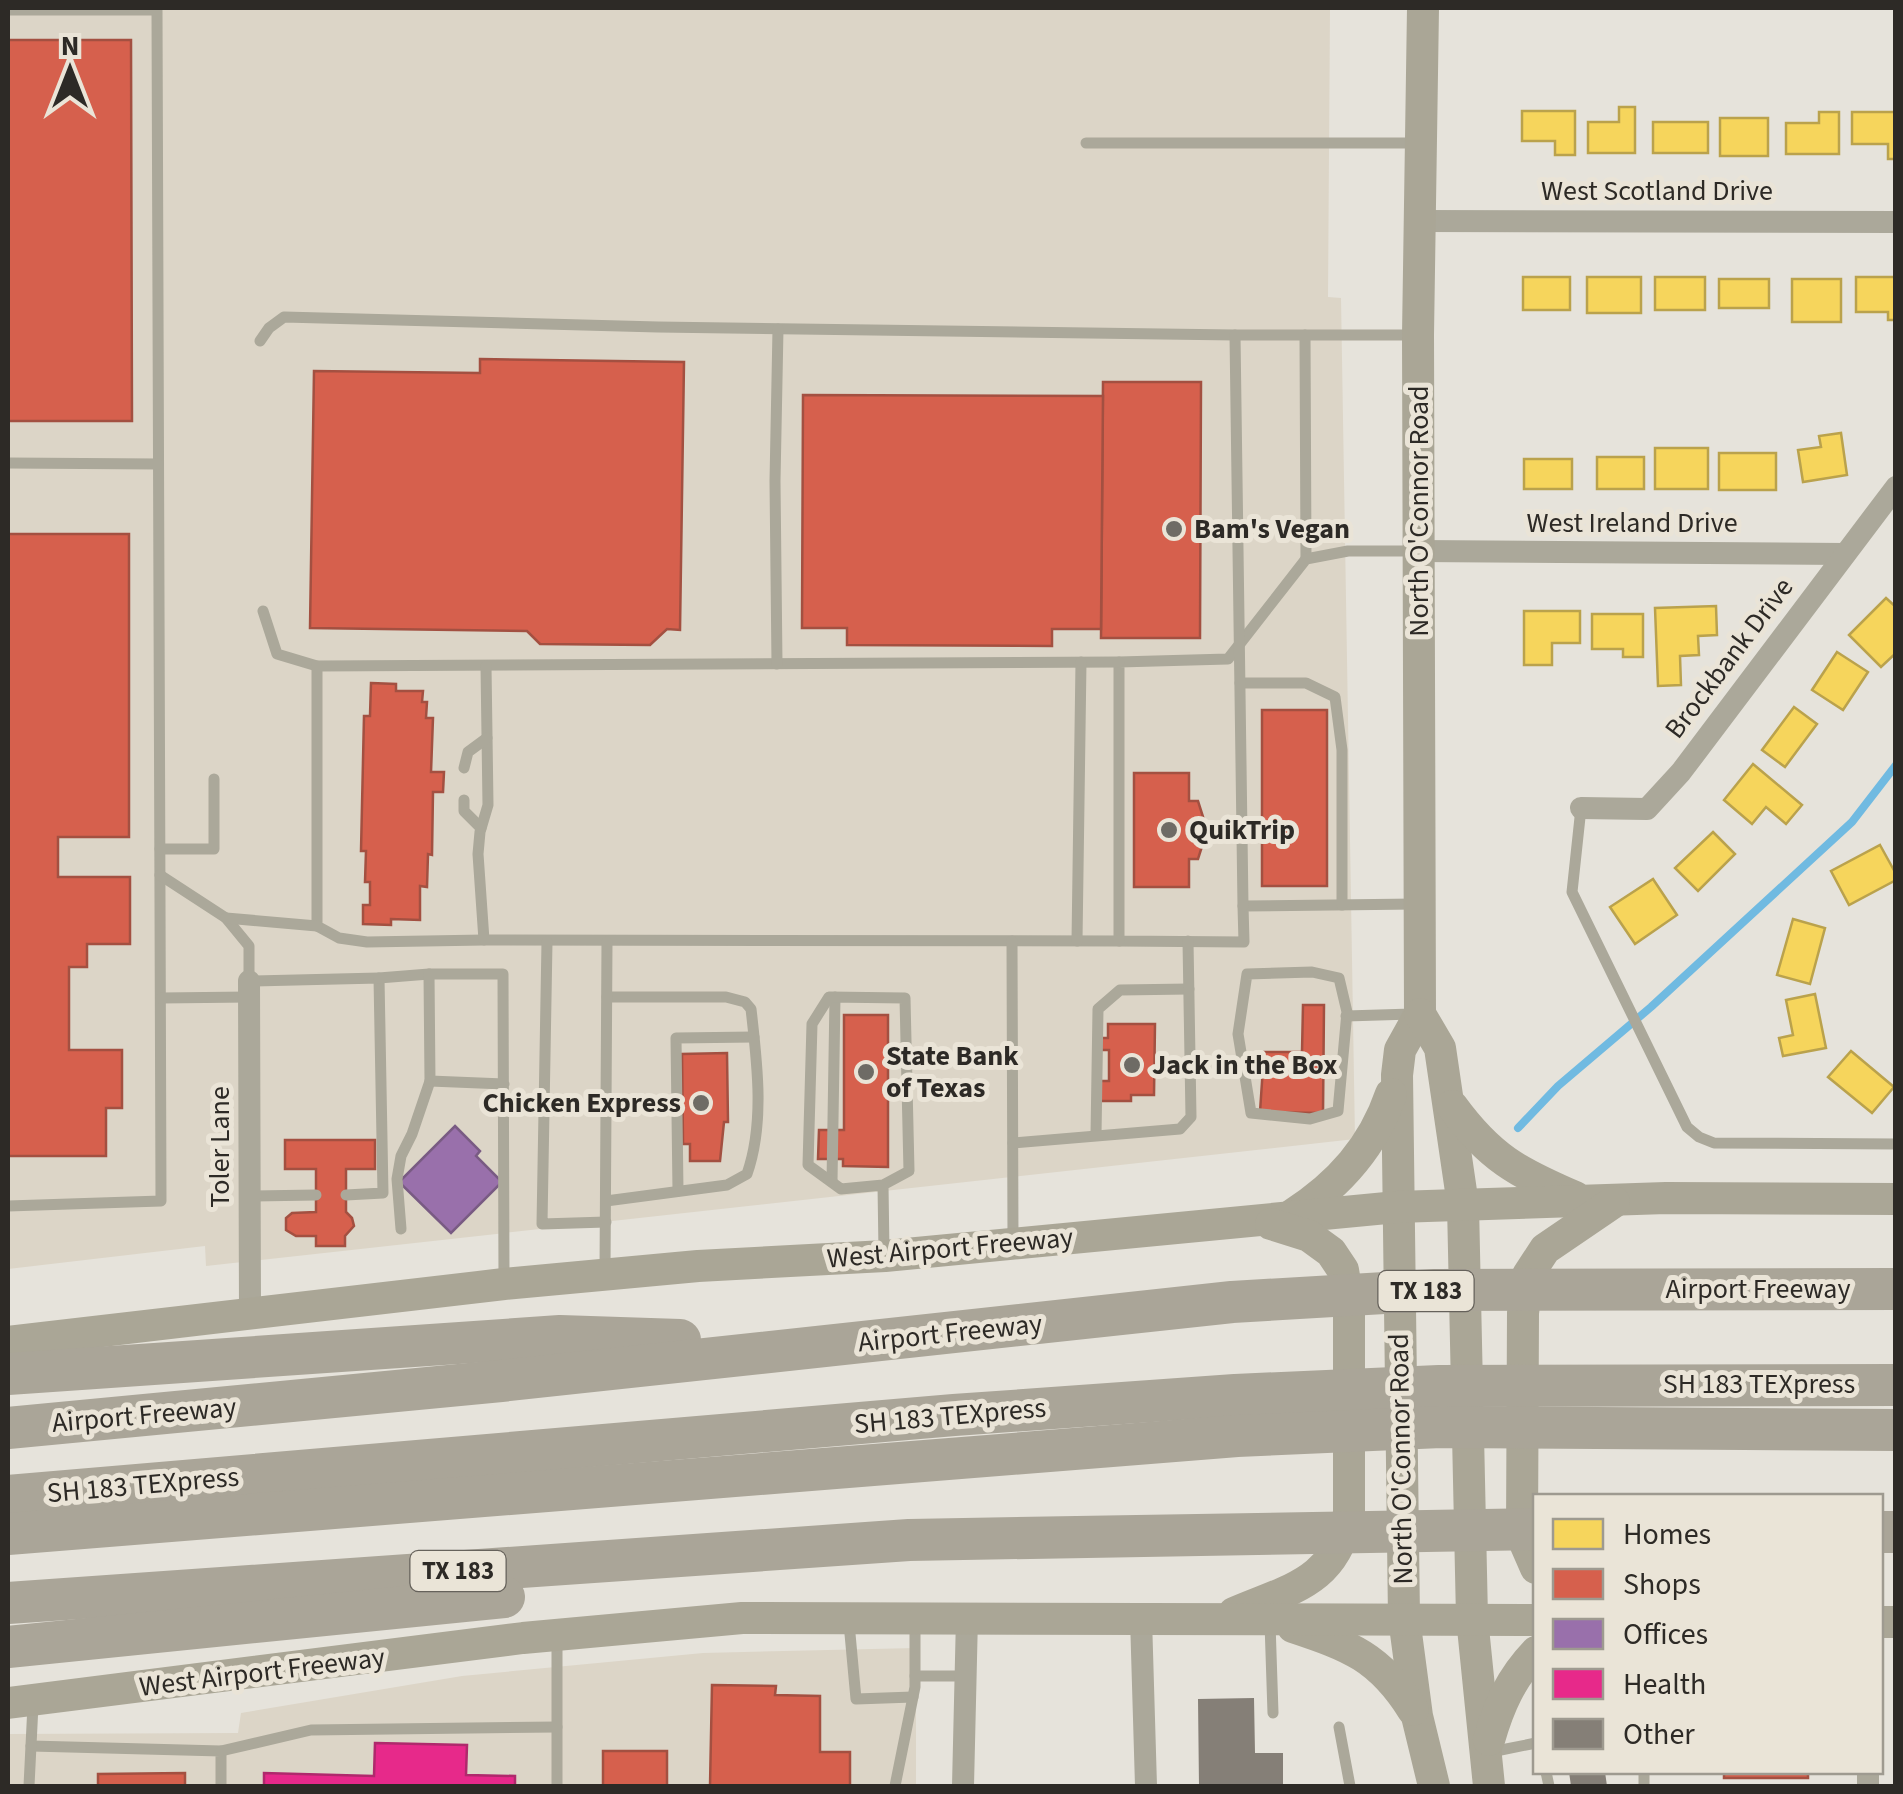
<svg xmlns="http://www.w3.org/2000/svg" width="1903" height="1794" font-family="'Source Sans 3',sans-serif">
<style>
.built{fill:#dcd5c7}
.homes{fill:#f6d55c;stroke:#baa24c;stroke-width:2.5}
.shops{fill:#d6604d;stroke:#a35041;stroke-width:2.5}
.offices{fill:#9970ab;stroke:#795b83;stroke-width:2.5}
.health{fill:#e7298a;stroke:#af296c;stroke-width:2.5}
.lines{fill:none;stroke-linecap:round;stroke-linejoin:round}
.stream{stroke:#70bae1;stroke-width:8}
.building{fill:#857f77}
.service{stroke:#aba89a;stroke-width:11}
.minor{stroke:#aba89a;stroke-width:22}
.secondary{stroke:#aaa696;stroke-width:32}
.motorway{stroke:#aaa598;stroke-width:42}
.poi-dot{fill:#6e6b65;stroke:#eae4d7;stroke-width:4}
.labels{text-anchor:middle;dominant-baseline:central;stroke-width:10;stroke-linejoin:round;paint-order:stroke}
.shield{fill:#eae4d7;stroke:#66625b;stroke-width:2.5}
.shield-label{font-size:25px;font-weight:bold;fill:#2d2a26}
.street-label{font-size:28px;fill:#2d2a26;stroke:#eae4d7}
.poi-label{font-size:28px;font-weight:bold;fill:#2d2a26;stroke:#eae4d7;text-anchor:start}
</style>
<rect width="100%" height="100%" fill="#e6e3db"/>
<g class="built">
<path d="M8 8H1330L1328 297 1341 298 1355 1139 206 1266 205 1246 8 1269Z"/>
<path d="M916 1648V1786H8V1734L238 1733 241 1713 462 1676 703 1653Z"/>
</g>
<g class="homes">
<path d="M1619 107H1635V153H1588V122H1619Z"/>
<path d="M1522 111H1575V155H1555V141H1522Z"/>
<path d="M1819 112H1839V154H1786V123H1819Z"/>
<path d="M1852 112H1896V159H1888V144H1852Z"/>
<rect x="1720" y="118" width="48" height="38"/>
<rect x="1653" y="122" width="55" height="31"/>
<rect x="1523" y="277" width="47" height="33"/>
<rect x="1587" y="277" width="54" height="36"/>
<rect x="1655" y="277" width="50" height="33"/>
<path d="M1856 277H1896V320H1888V312H1856Z"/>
<rect x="1719" y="279" width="50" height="29"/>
<rect x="1792" y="279" width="49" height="43"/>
<path d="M1841 433 1847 475 1803 482 1798 450 1821 447 1819 436Z"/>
<rect x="1655" y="448" width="53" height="41"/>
<rect x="1719" y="453" width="57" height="37"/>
<rect x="1597" y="457" width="47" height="32"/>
<rect x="1524" y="459" width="48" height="30"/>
<path d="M1886 598 1896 607V653L1881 667 1849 635Z"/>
<path d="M1716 606 1717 635 1698 636 1699 655 1680 656 1681 685 1658 686 1655 608Z"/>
<path d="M1524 611H1580V643H1552V665H1524Z"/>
<path d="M1592 614H1643V657H1623V649H1592Z"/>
<path d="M1837 652 1868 672 1843 710 1812 690Z"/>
<path d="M1794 707 1817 724 1785 767 1762 750Z"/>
<path d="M1753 764 1802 805 1786 824 1766 807 1752 824 1724 800Z"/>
<path d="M1713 832 1735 854 1698 891 1675 868Z"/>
<path d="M1880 845 1896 874V880L1849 905 1831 871Z"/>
<path d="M1653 879 1677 915 1635 944 1610 907Z"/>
<path d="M1793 919 1825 928 1810 984 1777 975Z"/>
<path d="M1815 994 1826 1048 1783 1056 1779 1038 1793 1035 1786 1000Z"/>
<path d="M1851 1051 1894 1087 1872 1113 1828 1077Z"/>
</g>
<g class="shops">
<path d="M8 40H131L132 421H8Z"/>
<path d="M480 359 684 362 680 630 667 629 650 645 540 644 527 631 310 628 314 371 480 373Z"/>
<path d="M1103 382H1201L1200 638H1101Z"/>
<path d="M803 395 1103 396 1101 629H1052V646L847 645V628H802Z"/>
<path d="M8 534H129V837H58V877H130V944H87V967H69V1050H122V1108H106V1156H8Z"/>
<path d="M371 683 396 684V691H423L422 702H427L426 718H433L431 772H444L443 792H433L432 855 428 854 427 887 420 886V920L391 919V925L363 924V905H370V882H365L366 851H361L364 716H370Z"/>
<rect x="1262" y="710" width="65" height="176"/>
<path d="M1134 773H1189V801H1198L1204 820V840L1198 859H1189V887H1134Z"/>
<path d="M1303 1005H1324L1323 1113 1260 1112 1264 1052H1302Z"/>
<path d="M844 1015H888V1167L843 1166V1159H818L819 1130H844Z"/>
<path d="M1108 1024H1155L1154 1095H1131V1101H1097V1081H1109V1050H1097V1038H1108Z"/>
<path d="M727 1053 728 1122H724L720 1161H690V1144H683L682 1054Z"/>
<path d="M285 1140H375V1169H346V1212L352 1218 354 1226 345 1236V1246H316V1236H296L286 1230V1218L292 1213 316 1212V1169H285Z"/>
<path d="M712 1685 776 1686 775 1695 820 1696V1752H850V1786H710Z"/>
<rect x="603" y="1751" width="64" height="35"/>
<rect x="1724" y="1772" width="84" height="6"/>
<path d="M185 1773V1786H98V1774Z"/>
</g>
<path class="offices" d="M455 1126 480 1151 476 1156 502 1182 451 1233 399 1182Z"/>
<path class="health" d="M375 1743 467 1745 466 1775 515 1776V1786H264V1773L374 1776Z"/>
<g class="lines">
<path class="stream" d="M1518 1128 1558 1086 1651 1007 1852 822 1896 765"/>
</g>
<g class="building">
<path d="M1254 1698 1255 1753H1283V1786H1199L1198 1699Z"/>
<path d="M1569 1772H1605L1607 1786H1571Z"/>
</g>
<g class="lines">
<g class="service">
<path d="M8 10H157L161 1201 8 1206"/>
<path d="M1086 143H1416"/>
<path d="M1305 335 1306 559"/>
<path d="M260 341 269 328 284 317 658 327 1235 335"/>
<path d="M8 463 158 464"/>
<path d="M1414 551H1348L1306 559 1228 659 1119 662V941L1244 942 1243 906 1416 904"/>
<path d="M263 611 277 654 317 666 1119 662"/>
<path d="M777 664 775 481 778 329"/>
<path d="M317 666V926L339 938 367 942 484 940"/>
<path d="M486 666 488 805 480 832 478 854 484 940 1119 941"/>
<path d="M1240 683H1306L1335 697 1342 750V905"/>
<path d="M464 768 468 752 487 738"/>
<path d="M464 800V811L481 828"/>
<path d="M1581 808 1572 892 1687 1127 1699 1137 1714 1143 1896 1144"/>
<path d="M160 849H214V779"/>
<path d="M160 875 226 918 249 946V981L379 978 383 1193 346 1195"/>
<path d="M1243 906 1235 335H1415"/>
<path d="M226 918 317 926"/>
<path d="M1012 941 1013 1240"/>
<path d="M1077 941 1081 662"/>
<path d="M547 942 542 1224 606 1222"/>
<path d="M1312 972 1339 978 1347 1012 1338 1111 1310 1119 1251 1113 1238 1034 1247 974Z"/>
<path d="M379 978 429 974"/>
<path d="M161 998 249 997"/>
<path d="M1346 1016 1412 1014"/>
<path d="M1096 1135 1098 1009 1120 990 1189 989"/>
<path d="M1013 1143 1180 1129 1191 1117 1188 941"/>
<path d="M832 1182 835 997"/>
<path d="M883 1185 841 1189 808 1165 812 1024 829 997 905 998 909 1171 883 1185 884 1252"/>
<path d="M678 1191 676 1038 754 1037"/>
<path d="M250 1196 316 1195"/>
<path d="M606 1201 727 1185 747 1174C765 1123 757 1062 751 1009L745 1002 726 997H607"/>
<path d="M401 1229 397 1179 401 1156 412 1134 430 1081"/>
<path d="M605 1271 607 942"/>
<path d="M504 1279 503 974H429L430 1081 504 1084"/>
<path d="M849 1623 856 1699 913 1697"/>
<path d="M1270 1623 1273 1713"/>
<path d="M915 1676H966"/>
<path d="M1339 1727 1350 1786"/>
<path d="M31 1746 221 1751V1786"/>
<path d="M221 1751 311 1730 557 1727"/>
<path d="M1491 1752 1536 1743"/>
<path d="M1546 1772 1549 1786"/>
<path d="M1644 1772V1786"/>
<path d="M29 1786 33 1705"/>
<path d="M557 1786V1636"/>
<path d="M895 1786 915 1687V1623"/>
</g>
<g class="minor">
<path d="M1419 221 1896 222"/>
<path d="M1419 551 1845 554"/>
<path d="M1581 808 1647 809 1681 772 1896 487"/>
<path d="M249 981 250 1314"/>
<path d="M1141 1618 1146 1786"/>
<path d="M963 1786 967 1617"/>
<path d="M1868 1786V1772"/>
</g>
<g class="secondary">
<path d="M1423 8 1418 335 1420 1014 1400 1050 1397 1075 1404 1618 1417 1716 1434 1786"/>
<path d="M1420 1014 1440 1048 1463 1205 1472 1618 1489 1786"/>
<path d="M1452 1106C1490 1158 1517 1172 1575 1197"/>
<path d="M1292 1215C1339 1185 1373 1147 1391 1094"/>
<path d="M8 1342 504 1284 698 1266 885 1256 1397 1207 1666 1198 1896 1199"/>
<path d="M1536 1568 1522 1536 1523 1313 1528 1275 1545 1249 1614 1202"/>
<path d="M1234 1613C1292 1588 1335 1583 1349 1513V1307L1343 1270 1331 1252 1309 1236 1271 1224"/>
<path d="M1880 1622H1896"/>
<path d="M1293 1627C1350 1646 1380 1657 1413 1710"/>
<path d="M8 1703 523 1638 742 1618 1536 1620"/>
<path d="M1489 1740C1499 1705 1511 1678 1536 1652"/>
</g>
<g class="motorway">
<path d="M8 1374 560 1336 680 1340"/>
<path d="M8 1428 501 1381 1232 1302 1435 1290 1896 1289"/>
<path d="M8 1496 954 1415 1235 1395 1439 1386 1896 1385"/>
<path d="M1880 1532H1896"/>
<path d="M8 1534 1237 1436 1441 1427 1896 1430"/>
<path d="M8 1603 909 1540 1536 1529"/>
<path d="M8 1647 504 1597"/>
</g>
</g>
<g class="poi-dot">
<circle cx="1174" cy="529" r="10"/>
<circle cx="1169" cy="830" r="10"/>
<circle cx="1132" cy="1065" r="10"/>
<circle cx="866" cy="1072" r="10"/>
<circle cx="701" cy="1103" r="10"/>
</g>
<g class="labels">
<g class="shield">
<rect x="1378.5" y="1271" width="95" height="40" rx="8"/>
<rect x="410.5" y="1551" width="95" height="40" rx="8"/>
</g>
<g class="shield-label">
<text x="1426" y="1291">TX 183</text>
<text x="458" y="1571">TX 183</text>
</g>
<g class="street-label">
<text x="1657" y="191">West Scotland Drive</text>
<text transform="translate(1419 511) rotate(-90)">North O'Connor Road</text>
<text x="1632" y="523">West Ireland Drive</text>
<text transform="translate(1729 658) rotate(-53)">Brockbank Drive</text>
<text transform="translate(220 1147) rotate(-90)">Toler Lane</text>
<text transform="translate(950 1248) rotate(-5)">West Airport Freeway</text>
<text x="1758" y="1289">Airport Freeway</text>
<text transform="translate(950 1333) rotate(-6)">Airport Freeway</text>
<text x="1759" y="1384">SH 183 TEXpress</text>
<text transform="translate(144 1415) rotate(-5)">Airport Freeway</text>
<text transform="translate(950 1416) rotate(-5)">SH 183 TEXpress</text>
<text transform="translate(1401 1459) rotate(-91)">North O'Connor Road</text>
<text transform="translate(143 1485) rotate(-5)">SH 183 TEXpress</text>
<text transform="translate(262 1672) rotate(-7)">West Airport Freeway</text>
</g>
<g class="poi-label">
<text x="1194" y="529">Bam's Vegan</text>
<text x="1189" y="830">QuikTrip</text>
<text x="886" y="1056">State Bank<tspan x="886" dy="32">of Texas</tspan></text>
<text x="1152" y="1065">Jack in the Box</text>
<text x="681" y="1103" text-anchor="end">Chicken Express</text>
</g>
</g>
<rect width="1903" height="1794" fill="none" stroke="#2d2a26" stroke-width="20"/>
<rect x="1533" y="1494" width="350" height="280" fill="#eae4d7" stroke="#9e9a90" stroke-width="2.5"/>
<rect x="1553" y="1519" width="50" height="30" fill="#f6d55c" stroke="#9e9a90" stroke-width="2.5"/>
<text x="1623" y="1544" font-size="30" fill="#2d2a26">Homes</text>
<rect x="1553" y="1569" width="50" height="30" fill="#d6604d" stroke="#9e9a90" stroke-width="2.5"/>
<text x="1623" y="1594" font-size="30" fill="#2d2a26">Shops</text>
<rect x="1553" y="1619" width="50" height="30" fill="#9970ab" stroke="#9e9a90" stroke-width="2.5"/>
<text x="1623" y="1644" font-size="30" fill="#2d2a26">Offices</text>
<rect x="1553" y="1669" width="50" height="30" fill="#e7298a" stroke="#9e9a90" stroke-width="2.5"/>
<text x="1623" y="1694" font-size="30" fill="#2d2a26">Health</text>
<rect x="1553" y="1719" width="50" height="30" fill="#857f77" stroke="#9e9a90" stroke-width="2.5"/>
<text x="1623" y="1744" font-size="30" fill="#2d2a26">Other</text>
<g transform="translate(70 70)" stroke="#eae4d7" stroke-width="8" paint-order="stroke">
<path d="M0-8L18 38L0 25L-18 38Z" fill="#2d2a26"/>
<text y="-15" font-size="28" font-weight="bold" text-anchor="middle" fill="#2d2a26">N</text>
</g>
</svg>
